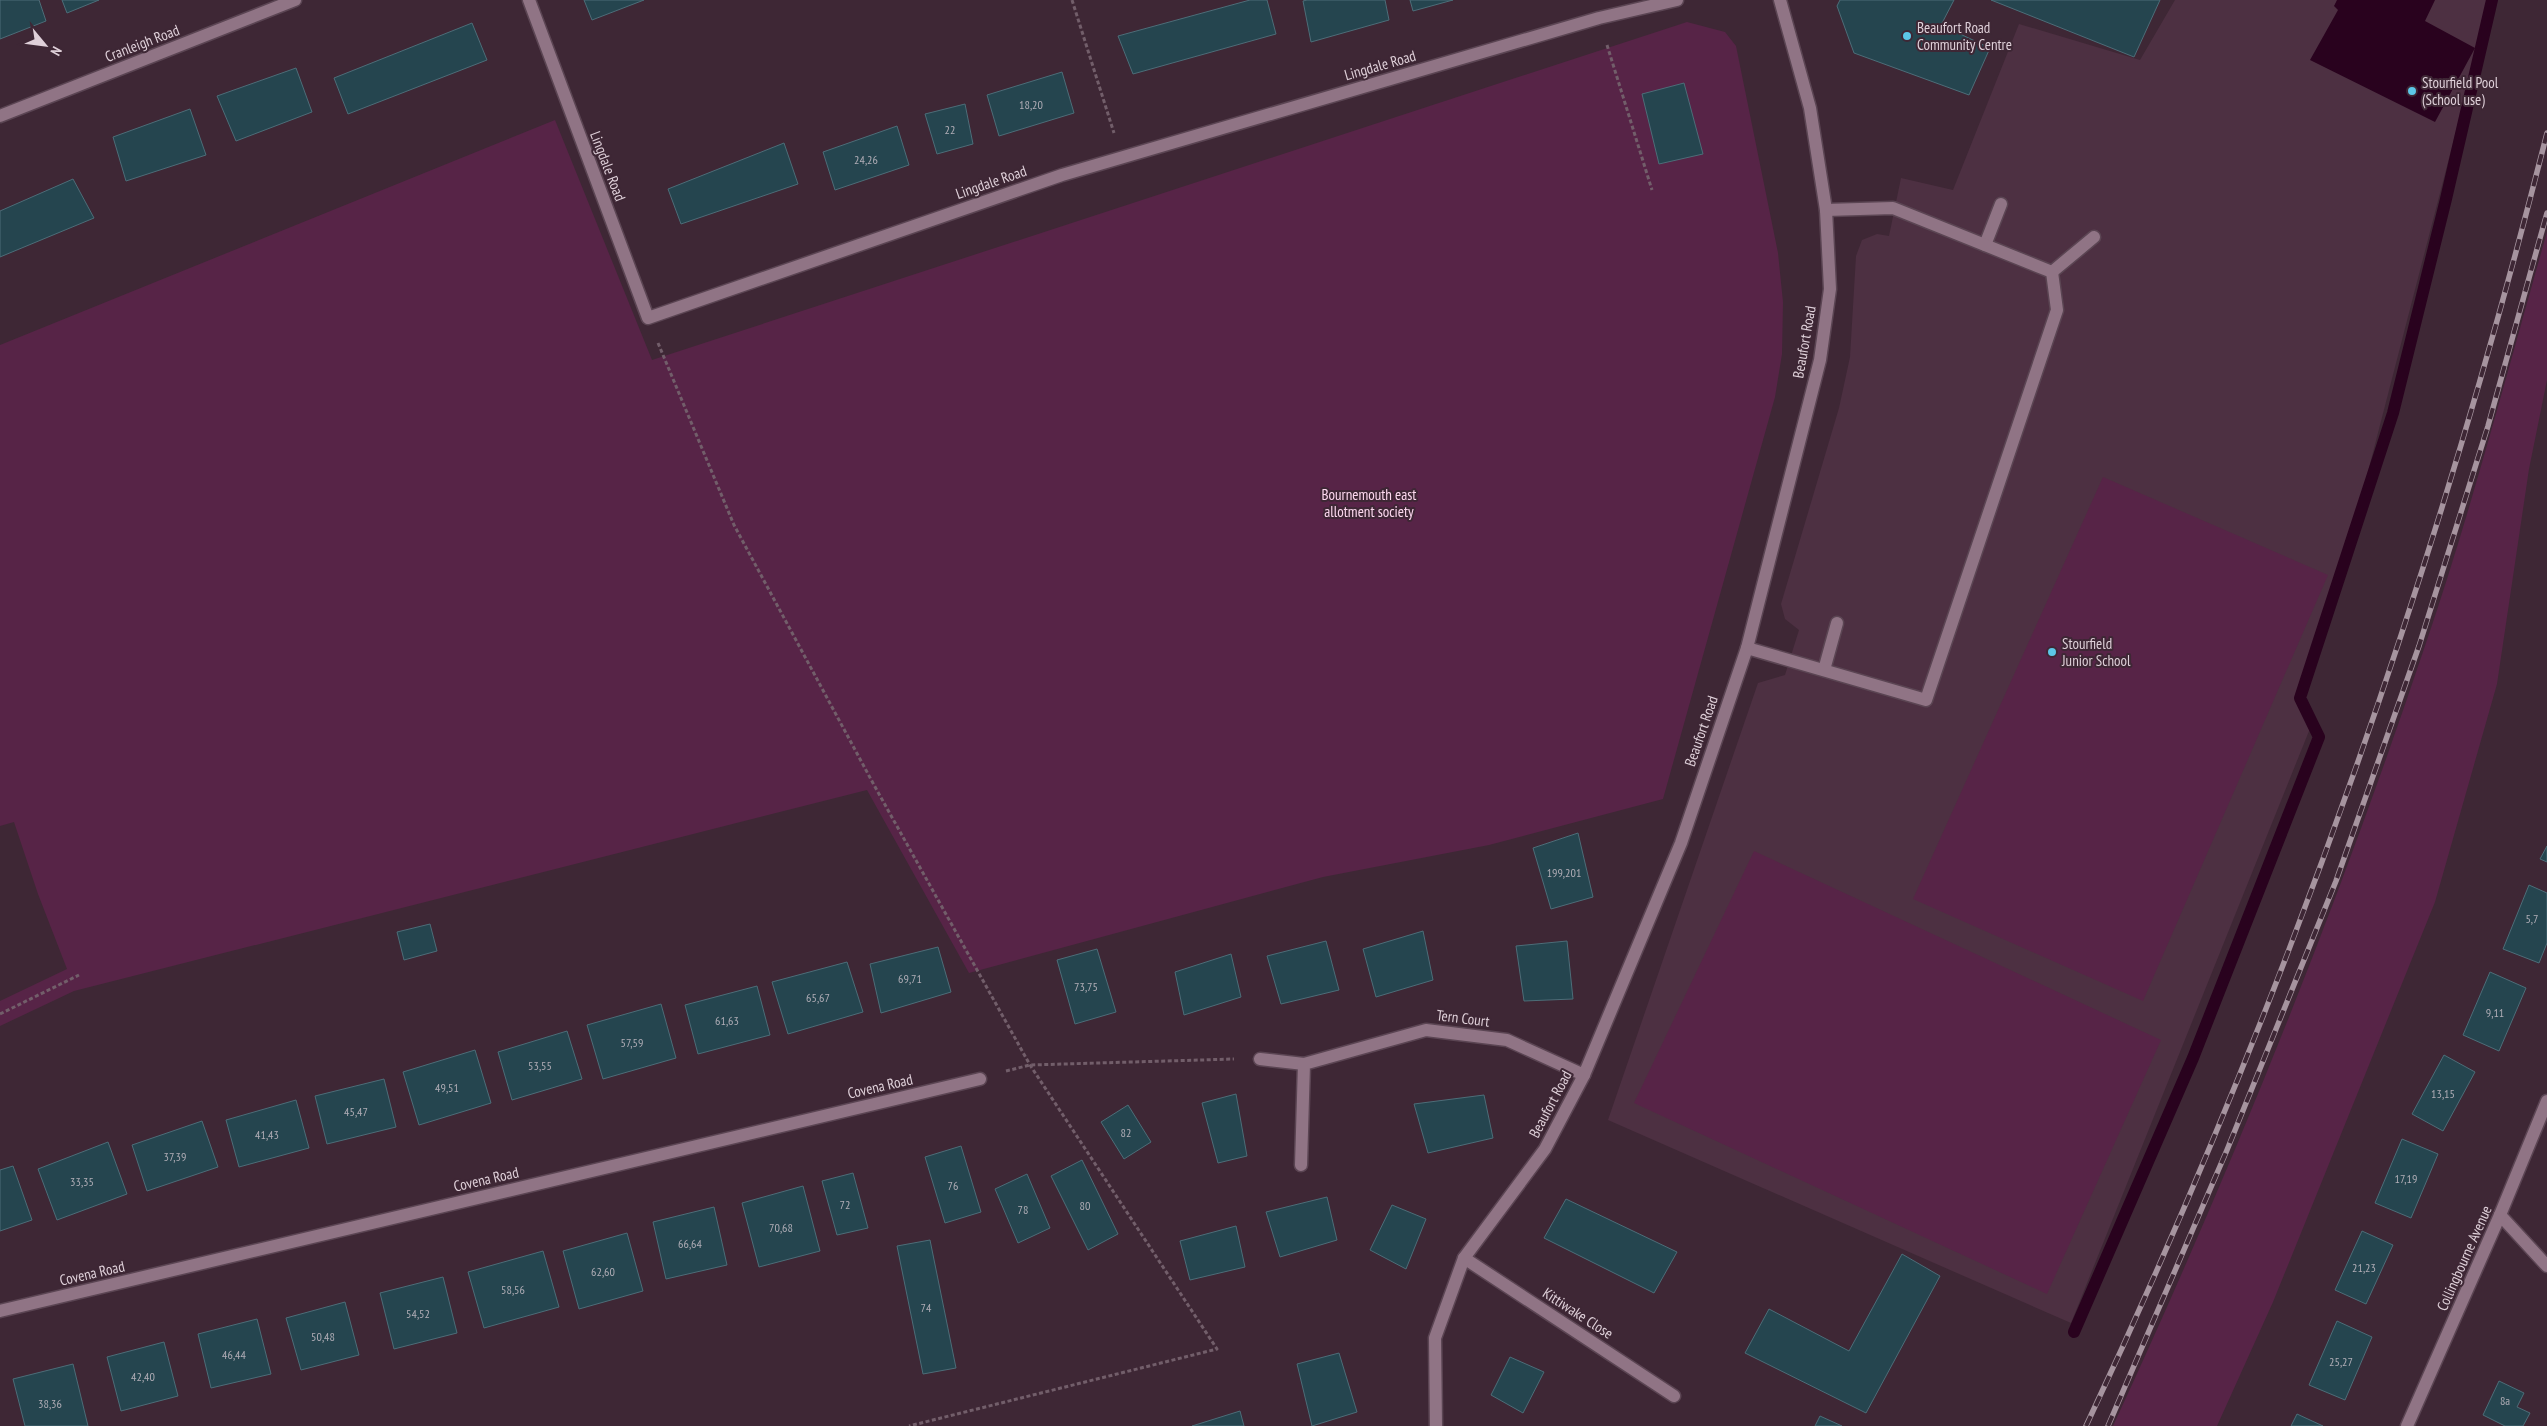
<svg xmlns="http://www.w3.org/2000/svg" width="2547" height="1426" font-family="'PT Sans Narrow',sans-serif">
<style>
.built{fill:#4d3042}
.green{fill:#572447}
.water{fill:#29021e}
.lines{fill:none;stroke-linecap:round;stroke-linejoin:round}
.stream{stroke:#29021e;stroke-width:12}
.building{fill:#25454f;stroke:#4d6d78}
.minor-casing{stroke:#5b4553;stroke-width:15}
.path{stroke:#725e6a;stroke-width:3;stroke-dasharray:4 2.5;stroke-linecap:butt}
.minor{stroke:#907485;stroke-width:12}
.rail-casing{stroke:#a6949f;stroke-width:5.5}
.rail{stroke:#3e2735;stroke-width:4;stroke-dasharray:11;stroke-linecap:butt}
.poi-dot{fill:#5cc7e7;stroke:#3e2735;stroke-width:2}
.labels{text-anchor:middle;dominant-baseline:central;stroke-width:4;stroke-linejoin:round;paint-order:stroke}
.number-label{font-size:12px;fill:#b0adb6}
.poi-label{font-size:15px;fill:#dfd0d9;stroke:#3e2735;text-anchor:start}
.street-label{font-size:15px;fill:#dfd0d9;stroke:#3e2735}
.park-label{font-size:15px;fill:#fdd8ef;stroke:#3e2735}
</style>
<rect width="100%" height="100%" fill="#3e2735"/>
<path class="built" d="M2175 0H2487L2478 46 2357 514 2304 679 2311 726 2071 1323 1608 1120 1758 683 1785 675 1799 630 1785 619 1781 604 1839 408 1850 357 1856 256 1862 240 1877 234 1889 236 1901 178 1953 190 2019 24 2140 60Z"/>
<g class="green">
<path d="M1687 22 1725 32 1736 46 1778 253 1783 302 1782 354 1775 397 1663 799 1489 845 1323 877 969 973 867 790 74 991 0 1026V1001L67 969 38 894 14 822 0 826V345L555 120 652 360Z"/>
<path d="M2547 232V380L2529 469 2497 684 2435 902 2273 1302 2217 1426H2113C2231 1171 2337 909 2426 643 2472 508 2508 369 2547 232Z"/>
<path d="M2103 477 2328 575 2143 1001 1913 899Z"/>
<path d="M1754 851 2161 1040 2047 1294 1634 1103Z"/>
</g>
<path class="water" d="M2337 0H2435L2425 21 2475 48 2435 122 2310 60 2338 10 2334 6Z"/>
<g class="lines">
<path class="stream" d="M2074 1332 2193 1058 2319 737 2300 698 2393 413 2446 199 2492 0"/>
</g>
<g class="building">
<path d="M0 0H39L46 21 0 39Z"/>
<path d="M62 0H99L67 13Z"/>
<path d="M584 0H644L592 20Z"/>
<path d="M1250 0H1267L1276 34 1133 74 1118 36Z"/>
<path d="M1307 0H1385L1389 20 1311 42 1303 1Z"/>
<path d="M1410 0H1453L1413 11Z"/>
<path d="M1840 0H1954L1941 25 1990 48 1969 95 1854 53 1837 6Z"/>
<path d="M1991 0H2160L2134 57Z"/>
<path d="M472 23 487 60 348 114 334 78Z"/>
<path d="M296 68 312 112 236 141 217 96Z"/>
<path d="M1062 72 1074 113 999 136 987 95Z"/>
<path d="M1684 83 1703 154 1659 164 1642 94Z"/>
<path d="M965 104 973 144 937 154 925 114Z"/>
<path d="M190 109 206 155 126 181 113 137Z"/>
<path d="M897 126 909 165 835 190 823 152Z"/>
<path d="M784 143 798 184 681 224 668 189Z"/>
<path d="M73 179 94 218 0 257V211Z"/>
<path d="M1578 833 1593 897 1551 909 1533 848Z"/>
<path d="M2547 846V862L2540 859Z"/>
<path d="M2529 885 2547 893V943L2539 963 2503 949Z"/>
<path d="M430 924 437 951 404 960 397 932Z"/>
<path d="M1423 931 1433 980 1376 997 1363 949Z"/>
<path d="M1326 941 1339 990 1281 1004 1267 956Z"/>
<path d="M1567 941 1573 999 1524 1001 1516 946Z"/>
<path d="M938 947 951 992 881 1013 870 964Z"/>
<path d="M1097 949 1116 1012 1075 1024 1057 960Z"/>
<path d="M1231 954 1241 997 1184 1015 1175 972Z"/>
<path d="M847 962 863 1012 788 1034 772 982Z"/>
<path d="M2490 972 2526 988 2499 1051 2463 1035Z"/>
<path d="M757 986 770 1035 698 1054 685 1005Z"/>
<path d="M661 1004 676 1058 603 1079 587 1025Z"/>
<path d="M567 1031 582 1079 512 1100 498 1052Z"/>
<path d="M475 1050 491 1103 419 1125 403 1072Z"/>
<path d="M2444 1055 2475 1072 2443 1131 2412 1114Z"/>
<path d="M384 1079 396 1127 327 1144 315 1096Z"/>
<path d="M1236 1094 1247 1156 1218 1163 1202 1103Z"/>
<path d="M1484 1095 1493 1138 1428 1153 1414 1104Z"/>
<path d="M296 1100 309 1148 239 1167 226 1120Z"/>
<path d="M1128 1105 1151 1142 1124 1159 1101 1122Z"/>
<path d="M202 1121 218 1167 147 1191 132 1145Z"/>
<path d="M2402 1139 2438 1154 2411 1218 2375 1203Z"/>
<path d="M108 1142 127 1194 57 1220 38 1169Z"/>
<path d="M961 1146 981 1212 945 1223 925 1157Z"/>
<path d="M1082 1160 1118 1234 1088 1250 1051 1176Z"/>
<path d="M13 1166 32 1220 0 1231V1170Z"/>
<path d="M853 1173 868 1228 837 1235 822 1181Z"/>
<path d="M1027 1174 1050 1228 1018 1243 995 1189Z"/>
<path d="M803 1186 820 1251 759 1267 742 1203Z"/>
<path d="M1327 1197 1337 1240 1280 1257 1266 1212Z"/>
<path d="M1566 1199 1677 1252 1654 1293 1544 1238Z"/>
<path d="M1392 1205 1426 1219 1406 1269 1370 1250Z"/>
<path d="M714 1207 727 1265 666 1279 653 1222Z"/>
<path d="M1236 1226 1245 1267 1190 1280 1180 1241Z"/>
<path d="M2362 1231 2393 1245 2366 1304 2335 1290Z"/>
<path d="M627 1233 643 1291 579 1309 563 1251Z"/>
<path d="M930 1240 956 1368 923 1374 897 1246Z"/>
<path d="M543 1251 559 1307 484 1328 468 1272Z"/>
<path d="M1902 1254 1940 1276 1866 1413 1745 1353 1769 1309 1849 1351Z"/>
<path d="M443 1277 457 1333 394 1349 380 1293Z"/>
<path d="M345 1302 359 1355 301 1370 286 1318Z"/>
<path d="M257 1319 271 1374 211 1388 198 1334Z"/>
<path d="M2337 1321 2372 1337 2345 1400 2309 1385Z"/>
<path d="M164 1342 178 1396 121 1411 107 1357Z"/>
<path d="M1339 1353 1357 1412 1312 1426 1297 1364Z"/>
<path d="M1510 1357 1544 1372 1523 1413 1491 1395Z"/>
<path d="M73 1364 88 1426H25L13 1379Z"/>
<path d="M2499 1381 2524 1393 2517 1407 2530 1413 2523 1426H2505L2483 1415Z"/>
<path d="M1240 1411 1244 1426H1192Z"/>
<path d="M2297 1414 2323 1426H2291Z"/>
<path d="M1820 1416 1842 1426H1815Z"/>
</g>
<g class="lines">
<defs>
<g id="minor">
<path d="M529 0 648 318 1062 175 1599 18 1677 0"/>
<path d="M0 116 295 0"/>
<path d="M1985 245 2001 204"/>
<path d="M2052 272 2094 237"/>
<path d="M1747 648 1926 700 2057 310 2052 272 1893 208 1826 210"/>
<path d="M1824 670 1837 623"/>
<path d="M1260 1059 1304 1064"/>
<path d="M1301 1165 1304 1064 1426 1030 1507 1040 1584 1075"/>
<path d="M2500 1215 2547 1266"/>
<path d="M1464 1258 1674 1396"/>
<path d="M0 1311 980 1079"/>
<path d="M1436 1426 1435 1338 1464 1258 1545 1149 1584 1075 1681 843 1747 648 1820 360 1830 289 1826 210 1810 108 1780 0"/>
<path d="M2407 1426 2500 1215 2547 1101"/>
</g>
</defs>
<use href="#minor" class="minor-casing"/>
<g class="path">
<path d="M1072 0 1114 133"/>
<path d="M1607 45 1652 190"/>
<path d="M658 343 734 525 874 785 1030 1065 1217 1349 909 1426"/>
<path d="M0 1014 79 975"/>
<path d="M1006 1071 1030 1065 1234 1059"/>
</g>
<use href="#minor" class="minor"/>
<defs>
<g id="rail">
<path d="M2086 1426C2281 1011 2435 578 2547 133"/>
<path d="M2108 1426 2227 1150 2336 881 2419 646 2488 426 2547 213"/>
</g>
</defs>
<use href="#rail" class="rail-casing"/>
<use href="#rail" class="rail"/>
</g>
<g class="poi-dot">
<circle cx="1907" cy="36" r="5"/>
<circle cx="2412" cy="91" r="5"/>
<circle cx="2052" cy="652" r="5"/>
</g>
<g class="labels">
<g class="number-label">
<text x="1031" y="104">18,20</text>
<text x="950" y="129">22</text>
<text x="866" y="159">24,26</text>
<text x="1564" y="872">199,201</text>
<text x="2532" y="918">5,7</text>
<text x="910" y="978">69,71</text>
<text x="1086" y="986">73,75</text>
<text x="818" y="997">65,67</text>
<text x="2495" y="1012">9,11</text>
<text x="727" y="1020">61,63</text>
<text x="632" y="1042">57,59</text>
<text x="540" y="1065">53,55</text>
<text x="447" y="1087">49,51</text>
<text x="2443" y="1093">13,15</text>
<text x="356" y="1111">45,47</text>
<text x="1126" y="1132">82</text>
<text x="267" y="1134">41,43</text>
<text x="175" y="1156">37,39</text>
<text x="2406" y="1178">17,19</text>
<text x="82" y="1181">33,35</text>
<text x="953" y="1185">76</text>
<text x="845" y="1204">72</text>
<text x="1085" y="1205">80</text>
<text x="1023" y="1209">78</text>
<text x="781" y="1227">70,68</text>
<text x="690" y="1243">66,64</text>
<text x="2364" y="1267">21,23</text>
<text x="603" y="1271">62,60</text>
<text x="513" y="1289">58,56</text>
<text x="926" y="1307">74</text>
<text x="418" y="1313">54,52</text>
<text x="323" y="1336">50,48</text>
<text x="234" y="1354">46,44</text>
<text x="2341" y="1361">25,27</text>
<text x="143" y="1376">42,40</text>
<text x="2505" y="1400">8a</text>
<text x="50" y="1403">38,36</text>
</g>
<g class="poi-label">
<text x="1917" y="27">Beaufort Road<tspan x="1917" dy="17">Community Centre</tspan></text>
<text x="2422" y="82">Stourfield Pool<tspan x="2422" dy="17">(School use)</tspan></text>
<text x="2062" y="643">Stourfield<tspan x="2062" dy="17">Junior School</tspan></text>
</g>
<g class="street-label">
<text transform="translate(142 43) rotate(-21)">Cranleigh Road</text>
<text transform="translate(1380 65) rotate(-16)">Lingdale Road</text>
<text transform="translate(608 166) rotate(69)">Lingdale Road</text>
<text transform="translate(991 182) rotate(-19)">Lingdale Road</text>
<text transform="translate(1804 342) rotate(-80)">Beaufort Road</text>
<text transform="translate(1701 731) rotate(-71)">Beaufort Road</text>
<text transform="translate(1463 1018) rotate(7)">Tern Court</text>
<text transform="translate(880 1086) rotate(-13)">Covena Road</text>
<text transform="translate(1550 1104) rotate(-62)">Beaufort Road</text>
<text transform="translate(486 1179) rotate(-13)">Covena Road</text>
<text transform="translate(2464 1258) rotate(-66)">Collingbourne Avenue</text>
<text transform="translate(92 1273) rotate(-13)">Covena Road</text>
<text transform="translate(1578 1313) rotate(33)">Kittiwake Close</text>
</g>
<g class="park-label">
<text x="1369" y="494">Bournemouth east<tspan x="1369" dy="17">allotment society</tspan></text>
</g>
</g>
<g transform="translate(45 45) rotate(119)" stroke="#3e2735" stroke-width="4" paint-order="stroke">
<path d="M0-4L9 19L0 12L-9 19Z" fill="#dfd0d9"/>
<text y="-8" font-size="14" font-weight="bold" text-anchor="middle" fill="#dfd0d9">N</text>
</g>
</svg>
